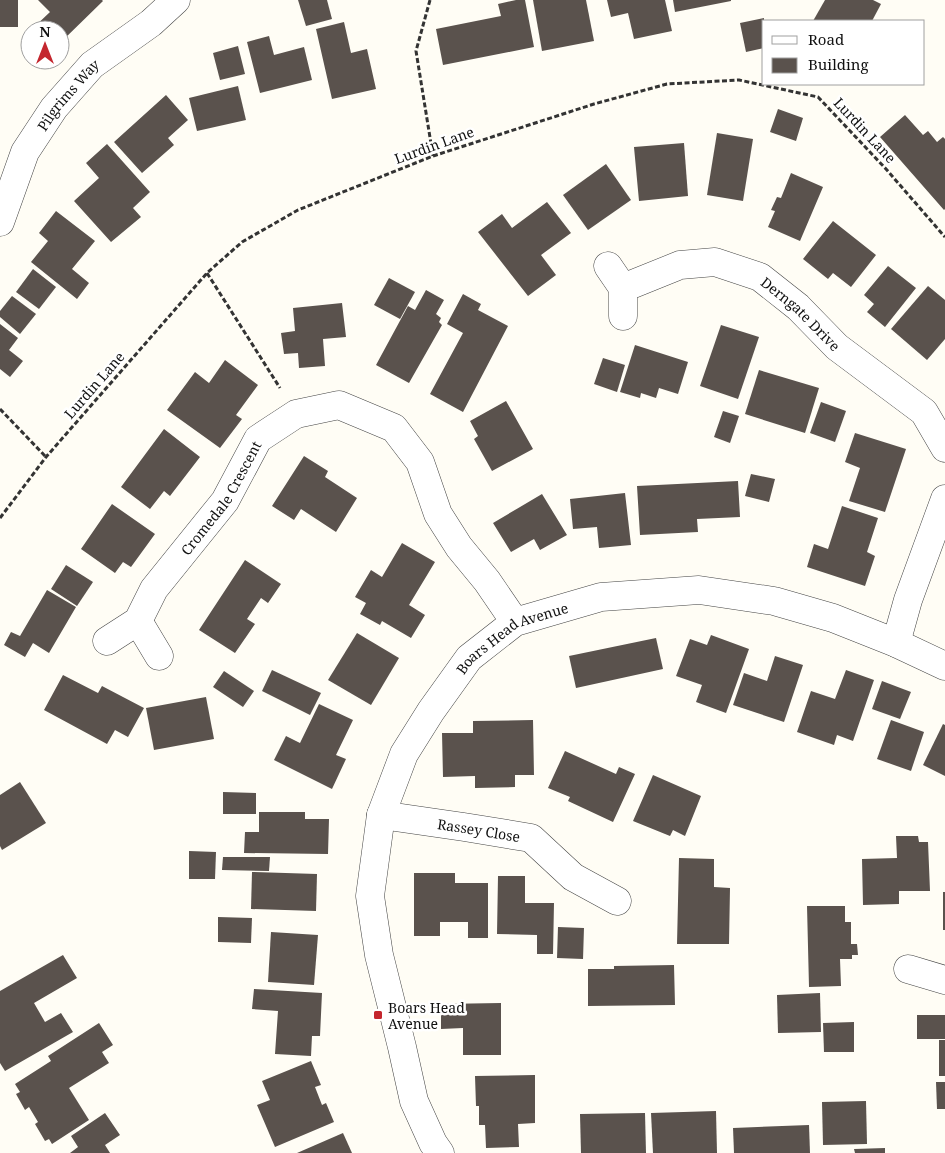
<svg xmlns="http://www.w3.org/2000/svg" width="945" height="1153" font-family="'Noto Serif',serif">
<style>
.building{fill:#5a524d}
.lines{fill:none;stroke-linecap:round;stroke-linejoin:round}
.street-casing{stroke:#444;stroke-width:29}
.path{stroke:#333;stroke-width:3;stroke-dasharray:5 2.5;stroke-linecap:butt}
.street{stroke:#fff;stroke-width:28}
.poi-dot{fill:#c4262e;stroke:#fff;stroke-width:2}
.labels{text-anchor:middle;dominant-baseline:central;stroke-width:5;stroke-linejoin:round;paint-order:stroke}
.street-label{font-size:14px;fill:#111;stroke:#fff}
.poi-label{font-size:14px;fill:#111;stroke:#fff;text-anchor:start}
</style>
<rect width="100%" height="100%" fill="#fffdf5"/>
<g class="building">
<rect x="0" y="0" width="18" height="27"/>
<path d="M38 0H102L103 1 60 43V30H31L50 12Z"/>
<path d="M298 0H327L332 19 306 26Z"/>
<path d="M516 0H525L534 47 443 65 436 29 501 16 498 4Z"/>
<path d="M533 0H586L594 41 542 51Z"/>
<path d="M607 0H665L672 31 634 39 628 13 611 17Z"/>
<path d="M673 0H731V1L675 12Z"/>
<path d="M825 0H873L881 4 872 21H813Z"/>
<path d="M764 18V48L746 52 740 23Z"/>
<path d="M344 22 351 53 367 49 376 89 332 99 316 29Z"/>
<path d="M269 36 274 55 304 47 312 80 260 93 247 42Z"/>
<path d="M238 46 245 74 220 80 213 53Z"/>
<path d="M238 86 246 120 197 131 189 98Z"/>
<path d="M166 95 188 120 168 138 174 145 142 173 114 142Z"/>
<path d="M778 109 803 118 796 141 770 132Z"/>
<path d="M905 115 923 135 928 131 937 142 943 137 945 139V209L944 210 880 137Z"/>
<path d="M717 133 753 139 743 201 707 195Z"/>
<path d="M684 143 688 196 639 201 634 147Z"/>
<path d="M107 144 150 192 133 208 141 217 111 242 74 201 99 178 86 163Z"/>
<path d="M606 164 631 200 588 230 563 195Z"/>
<path d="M791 173 823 187 800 241 768 227 775 211 771 210 777 197 781 198Z"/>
<path d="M547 202 571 233 541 255 556 275 528 296 478 232 502 214 512 228Z"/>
<path d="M56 211 95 241 72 269 89 283 77 299 31 262 48 241 39 233Z"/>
<path d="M833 221 876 255 851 287 833 273 828 279 803 259Z"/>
<path d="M888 266 916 288 885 327 867 312 874 304 864 295Z"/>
<path d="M33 269 56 287 39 309 16 292Z"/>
<path d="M389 278 415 292 400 319 374 305Z"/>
<path d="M928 286 945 300V339L927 360 891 329Z"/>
<path d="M426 290 444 300 436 314 441 318 439 322 442 325 409 383 376 365 408 306 415 310Z"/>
<path d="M463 294 481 304 478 310 508 326 463 412 430 394 463 333 447 324Z"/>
<path d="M12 296 36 314 20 334 0 317V311Z"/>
<path d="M342 303 346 337 323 339 325 366 299 368 298 353 284 354 281 333 295 331 293 308Z"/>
<path d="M0 324 18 338 9 350 23 361 10 377 0 369Z"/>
<path d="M721 325 759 337 738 399 700 386Z"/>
<path d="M635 345 688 362 678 394 659 388 656 398 641 393 640 398 620 392Z"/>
<path d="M603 358 625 365 617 392 594 384Z"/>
<path d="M225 360 258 385 236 415 242 419 220 448 167 410 195 372 209 383Z"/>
<path d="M759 370 819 388 805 433 745 414Z"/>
<path d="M506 401 533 449 492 471 474 439 478 436 470 421Z"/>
<path d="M821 402 846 411 835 442 810 433Z"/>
<path d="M723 411 739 416 730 443 714 437Z"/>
<path d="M164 429 200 457 170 496 164 491 150 509 121 487Z"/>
<path d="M855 433 906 449 885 512 849 501 860 468 845 462Z"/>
<path d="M304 456 328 471 325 477 357 498 336 532 301 509 294 520 272 506Z"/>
<path d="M751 474 775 479 769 502 745 496Z"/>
<path d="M738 481 740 517 697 519 698 532 640 535 637 486Z"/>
<path d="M625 493 631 545 599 548 597 527 573 529 570 499Z"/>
<path d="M542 494 567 535 540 550 534 539 511 552 493 523Z"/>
<path d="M112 504 155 534 131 567 123 562 115 573 81 549Z"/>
<path d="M842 506 878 518 867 552 875 556 865 586 807 567 814 544 828 549Z"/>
<path d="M402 543 435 562 409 605 425 615 411 638 382 621 380 625 360 614 366 603 355 597 371 570 382 577Z"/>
<path d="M245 560 281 584 268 603 261 598 247 619 255 624 235 653 199 630Z"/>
<path d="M66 565 93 582 77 606 51 589Z"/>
<path d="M47 590 76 607 49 653 33 643 25 657 4 645 11 632 20 636Z"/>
<path d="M357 633 399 658 371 705 328 680Z"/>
<path d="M711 635 749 649 726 713 696 702 702 685 676 676 690 639 707 645Z"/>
<path d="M656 638 663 669 576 688 569 656Z"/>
<path d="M775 656 803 665 784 722 733 705 744 673 767 681Z"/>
<path d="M272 670 321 693 310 715 262 691Z"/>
<path d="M846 670 874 680 853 741 837 735 834 745 797 732 811 691 835 699Z"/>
<path d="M224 671 254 691 243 707 213 687Z"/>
<path d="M63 675 98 693 102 686 144 708 128 737 115 730 107 744 44 710Z"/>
<path d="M882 681 911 692 900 719 872 709Z"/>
<path d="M206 697 214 739 154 750 146 708Z"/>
<path d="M319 704 353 720 336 755 346 759 332 789 274 760 286 736 300 743Z"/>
<path d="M533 720 534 775H515V787L475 788V776L443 777 442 733H473V721Z"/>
<path d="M891 720 924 732 911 771 877 759Z"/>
<path d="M943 724 945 725V776L923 765Z"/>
<path d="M565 751 616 774 619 767 635 774 613 822 568 801 570 797 548 788Z"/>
<path d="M653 775 701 796 685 836 673 830 670 836 633 821Z"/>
<path d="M20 782 46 823 2 850 0 846V795Z"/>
<path d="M223 792 256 793V814H223Z"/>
<path d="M259 812H305V819H329L328 854 244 853 245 832H259Z"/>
<path d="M896 836H918L919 842H928L930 891H899V904L863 905 862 859 897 858Z"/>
<path d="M189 851 216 852 215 879H189Z"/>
<path d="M223 857H270L269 871 222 870Z"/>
<path d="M679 858 714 859V887L730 888 729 944H677Z"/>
<path d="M252 872 317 874 316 911 251 909Z"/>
<path d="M414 873H455V883H488V938H468V922H440V936H414Z"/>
<path d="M498 876H525V903H554L553 954H537V935L497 934Z"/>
<rect x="943" y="892" width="2" height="38"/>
<path d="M807 906H845V922H851V944H857L858 955H852V959H840L841 986 809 987Z"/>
<path d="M218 917 252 918 251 943 218 942Z"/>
<path d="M558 927 584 928 583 959 557 958Z"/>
<path d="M271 932 318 935 314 985 268 982Z"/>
<path d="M63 955 77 978 34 1003 45 1022 61 1013 73 1032 5 1071 0 1063V991Z"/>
<path d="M674 965 675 1005 588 1006V969H614V966Z"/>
<path d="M254 989 322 993 320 1036H312L311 1056 275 1054 278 1011 252 1009Z"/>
<path d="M820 993 821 1032 778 1033 777 995Z"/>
<path d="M501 1003V1055H463V1028L441 1029V1004Z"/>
<rect x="917" y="1015" width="28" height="24"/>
<path d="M854 1022V1052H824L823 1023Z"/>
<path d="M99 1023 113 1045 102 1052 109 1063 69 1088 89 1120 52 1144 49 1139 45 1141 35 1124 38 1122 29 1107 25 1110 16 1094 20 1092 15 1084 51 1061 48 1056Z"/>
<rect x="939" y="1040" width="6" height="36"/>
<path d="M311 1061 321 1085 315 1087 322 1105 326 1103 334 1122 275 1147 257 1105 270 1100 262 1081Z"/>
<path d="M535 1075V1123L518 1124 519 1147 486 1148 485 1125H479V1106H476L475 1076Z"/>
<path d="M936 1082H945V1109H937Z"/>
<path d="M866 1101 867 1144 823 1145 822 1102Z"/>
<path d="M716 1111 717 1153H653L651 1113Z"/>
<path d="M105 1113 120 1135 105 1145 110 1153H70L78 1147 71 1136Z"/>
<path d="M645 1113 646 1153H581L580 1114Z"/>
<path d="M809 1125 810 1153H734L733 1128Z"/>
<path d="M343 1133 352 1153H297Z"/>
<path d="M885 1148V1153H855L854 1149Z"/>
</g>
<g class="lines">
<defs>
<g id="street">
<path id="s1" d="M0 222 25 152 54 108 92 65 151 23 176 0"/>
<path d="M608 266 623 288V316"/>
<path id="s2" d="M623 288 680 265 715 262 760 277 798 307 837 347 924 412 945 448"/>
<path d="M138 621 159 656"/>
<path id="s3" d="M107 641 138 621 154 589 225 501 258 439 296 414 339 405 394 428 420 462 438 514 459 547 487 581 515 622"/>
<path d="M896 643 908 600 945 499"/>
<path id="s4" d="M381 815 464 827 531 838 573 877 617 901"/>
<path d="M908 969 945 980"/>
<path id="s5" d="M440 1153 433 1143 414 1101 402 1047 379 955 370 896 381 815 404 754 431 711 469 658 515 622 601 597 699 590 774 601 833 618 896 643 945 666"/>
</g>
</defs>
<use href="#street" class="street-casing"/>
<g class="path">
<path d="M430 0 416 51 433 156"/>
<path d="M207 273 280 388"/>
<path d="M0 409 46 457"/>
<path d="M0 518 46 457 207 273 242 242 298 210 433 156 594 104 667 84 739 80 818 97 886 169 945 237"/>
</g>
<use href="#street" class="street"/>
</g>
<rect class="poi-dot" x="373" y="1010" width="10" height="10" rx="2.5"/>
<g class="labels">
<g class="street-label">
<text stroke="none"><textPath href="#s1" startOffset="146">Pilgrims Way</textPath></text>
<text transform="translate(865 130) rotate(47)">Lurdin Lane</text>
<text transform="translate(434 145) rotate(-20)">Lurdin Lane</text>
<text stroke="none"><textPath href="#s2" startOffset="199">Derngate Drive</textPath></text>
<text transform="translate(94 385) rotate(-49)">Lurdin Lane</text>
<text stroke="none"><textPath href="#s3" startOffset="186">Cromedale Crescent</textPath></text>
<text stroke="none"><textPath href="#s5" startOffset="579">Boars Head Avenue</textPath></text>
<text stroke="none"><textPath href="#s4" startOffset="99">Rassey Close</textPath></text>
</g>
<g class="poi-label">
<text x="388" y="1007">Boars Head<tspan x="388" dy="16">Avenue</tspan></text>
</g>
</g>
<rect x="762" y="20" width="162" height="65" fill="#ffffff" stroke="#a0a0a0"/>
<rect x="772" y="36" width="25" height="8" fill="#ffffff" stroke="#a0a0a0"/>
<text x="808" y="45" font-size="15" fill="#111111">Road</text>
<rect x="772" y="58" width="25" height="15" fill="#5a524d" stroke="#a0a0a0"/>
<text x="808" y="70" font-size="15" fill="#111111">Building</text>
<g transform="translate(45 45)"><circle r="24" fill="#ffffff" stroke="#a0a0a0"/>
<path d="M0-4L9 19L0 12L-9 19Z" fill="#c4262e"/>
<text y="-8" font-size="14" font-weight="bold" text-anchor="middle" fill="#111111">N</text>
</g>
</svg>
